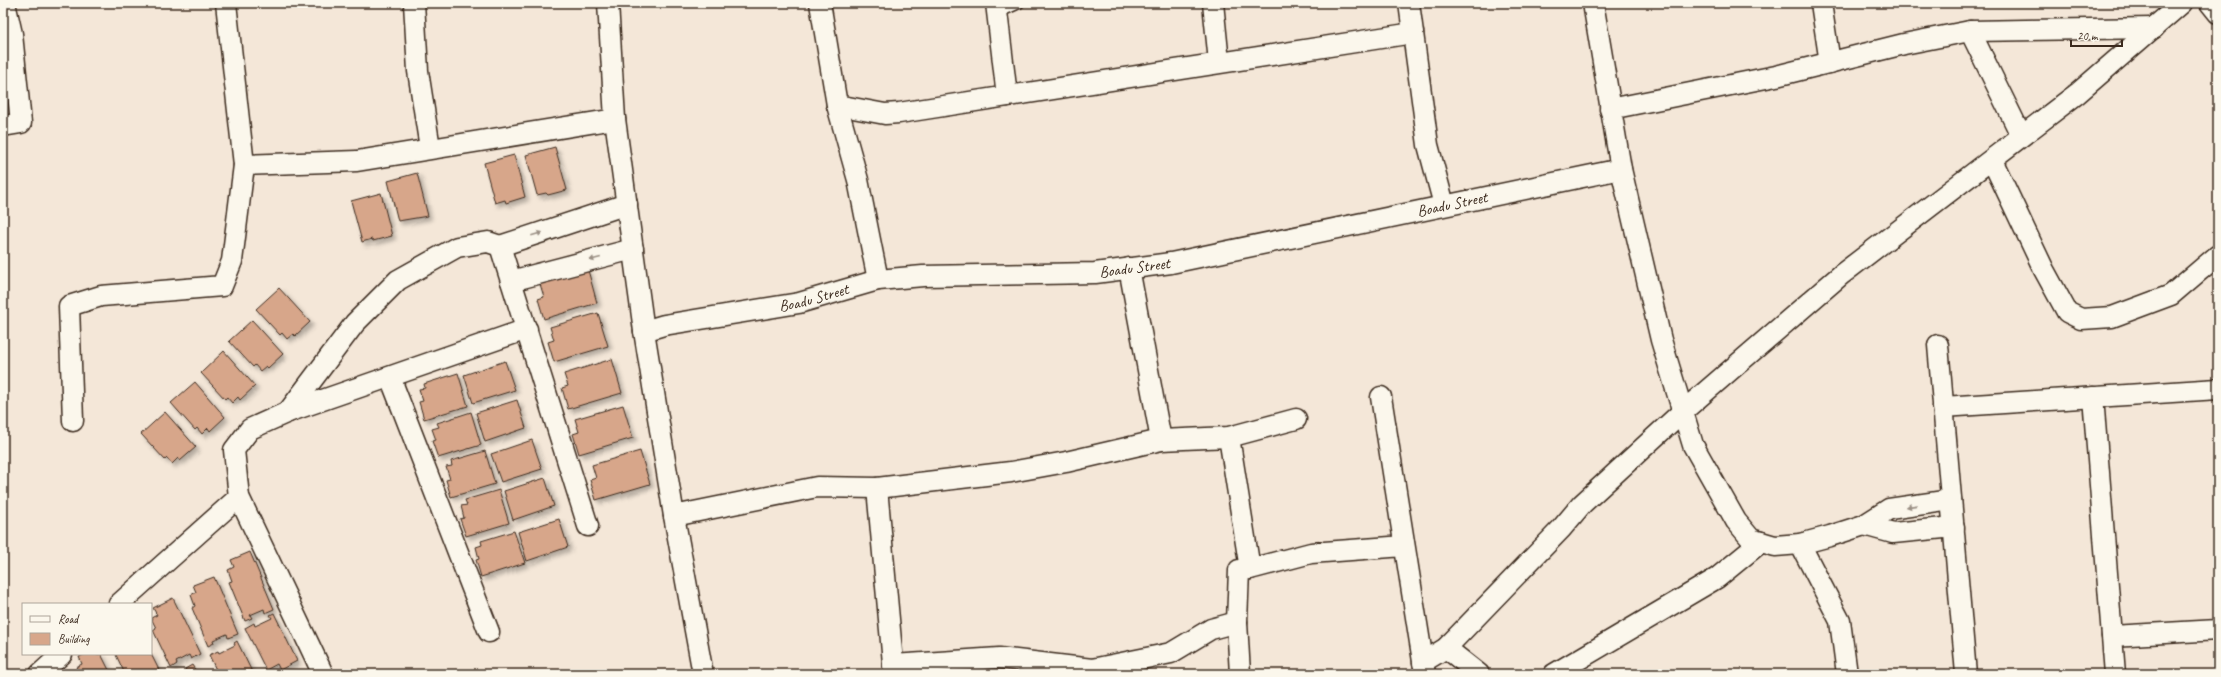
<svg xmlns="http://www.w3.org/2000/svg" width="2221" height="677" font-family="Caveat,sans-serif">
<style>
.building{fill:#d7a68a;stroke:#3b2a1e;filter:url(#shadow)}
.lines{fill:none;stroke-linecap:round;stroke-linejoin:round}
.service-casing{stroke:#3b2a1e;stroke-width:13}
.minor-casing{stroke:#3b2a1e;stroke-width:23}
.service{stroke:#fbf7ec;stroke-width:10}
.minor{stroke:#fbf7ec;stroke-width:20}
.oneway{fill:#9b9085}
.labels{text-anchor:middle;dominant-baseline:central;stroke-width:3.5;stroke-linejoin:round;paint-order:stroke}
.street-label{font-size:16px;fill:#3b2a1e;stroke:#fbf7ec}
</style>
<defs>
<filter id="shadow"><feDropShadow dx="3.5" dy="3.5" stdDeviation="2" flood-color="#0004"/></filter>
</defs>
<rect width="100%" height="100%" fill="#f4e7d8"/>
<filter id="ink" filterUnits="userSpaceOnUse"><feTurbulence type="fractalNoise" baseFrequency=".025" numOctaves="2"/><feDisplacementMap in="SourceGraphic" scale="8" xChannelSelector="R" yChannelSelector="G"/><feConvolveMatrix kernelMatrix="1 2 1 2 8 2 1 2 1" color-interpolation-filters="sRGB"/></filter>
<g filter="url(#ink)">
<g class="building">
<path d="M555 147 567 190 548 195 546 193 537 195 526 155Z"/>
<path d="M514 155 525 197 506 203 505 200 495 203 484 163Z"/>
<path d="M417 173 428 216 398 221 388 181Z"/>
<path d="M381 193 392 236 373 241 372 239 362 242 351 201Z"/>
<path d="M588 270 597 303 544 319 538 299 544 297 540 284Z"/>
<path d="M279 288 310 322 295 336 293 334 287 339 282 333 280 335 256 309Z"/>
<path d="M598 313 608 346 554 362 548 342 554 340 550 327Z"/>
<path d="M252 320 283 354 268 368 266 366 260 371 255 365 253 367 229 341Z"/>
<path d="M224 351 255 386 240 400 238 397 232 403 227 397 225 399 201 373Z"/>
<path d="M612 359 622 393 568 409 562 388 568 386 564 374Z"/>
<path d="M505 361 515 390 473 403 464 375Z"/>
<path d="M458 373 468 406 424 419 419 402 423 401 419 389 425 388 424 384Z"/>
<path d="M195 382 225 417 210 431 208 428 202 434 197 428 195 430 171 403Z"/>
<path d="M517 400 526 428 485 442 476 413Z"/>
<path d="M623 405 633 438 579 454 573 434 579 432 575 419Z"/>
<path d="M165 412 196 447 180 461 178 458 172 464 167 458 165 460 141 434Z"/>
<path d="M471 412 481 445 438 458 432 441 436 440 432 429 439 427 437 423Z"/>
<path d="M532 440 542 469 501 482 491 454Z"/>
<path d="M485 451 495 484 451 497 446 480 450 479 446 467 452 466 451 461Z"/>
<path d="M640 451 650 484 596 500 590 480 596 478 592 465Z"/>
<path d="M545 478 554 506 513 520 504 491Z"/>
<path d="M499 490 509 523 466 536 460 519 464 518 461 506 467 505 465 500Z"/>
<path d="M559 519 568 547 527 561 518 532Z"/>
<path d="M514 531 525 563 481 577 476 560 479 559 476 547 482 545 481 541Z"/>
<path d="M250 552 274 609 265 613 264 609 250 615 252 618 245 621 229 582 232 581 228 570 234 567 231 560Z"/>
<path d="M214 577 238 634 228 638 227 634 213 640 214 643 208 646 192 608 195 606 191 595 196 592 193 585Z"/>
<path d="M173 598 200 654 191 659 189 655 176 662 177 664 171 668 153 630 156 628 151 618 157 615 153 608Z"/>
<path d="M274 613 297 661 280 670 277 664 266 670 245 628 254 623 255 626 272 618 270 615Z"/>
<path d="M237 641 253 674H218L209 655 218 651 219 653 235 645 234 643Z"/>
<path d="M85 654H101L111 674H80L76 667 82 664 79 657Z"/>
<path d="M118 654H151L161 674H125L116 655Z"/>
<path d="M192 665 198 674H184L187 672 185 669Z"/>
</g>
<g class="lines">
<defs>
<path id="service" d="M997 13 1019 3"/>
<g id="minor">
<path d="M414 3 418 71 430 148"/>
<path d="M608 3 615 119 644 331 674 516 703 674"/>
<path d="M820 3 837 105 858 180 878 280"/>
<path d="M996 3 1007 96"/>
<path d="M1213 3 1219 62"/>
<path d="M1409 3 1428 145 1444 205"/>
<path d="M1593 3 1621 169 1661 340 1693 445 1736 521 1751 539 1775 546 1800 544 1830 536 1864 525 1889 509 1951 500"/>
<path d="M1821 3 1830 63"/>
<path d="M2210 3 2218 13"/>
<path d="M1970 31 2154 28"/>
<path d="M837 105 885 114 899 113 1413 33"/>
<path d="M1610 109 1776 76 1904 44 1970 31 2021 135"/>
<path d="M3 126 21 123 12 34 5 3"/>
<path d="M1992 160 2044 270 2067 312 2081 319 2112 317 2171 295 2218 255"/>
<path d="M244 165 357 161 615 119"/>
<path d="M500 246 627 204"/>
<path d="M1129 268 1161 440"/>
<path d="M511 281 633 249"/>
<path id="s1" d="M644 331 664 325 799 303 878 280 923 276 1095 273 1171 263 1621 169"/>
<path d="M1938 345 1966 674"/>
<path d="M390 377 489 632"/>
<path d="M1381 397 1425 674"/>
<path d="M2093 397 2115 674"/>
<path d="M1943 407 2218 389"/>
<path d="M288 412 355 323 398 280 457 247 488 242 500 246 588 526"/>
<path d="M73 421 69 306 101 296 222 286 232 261 244 165 226 3"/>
<path d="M1229 437 1250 569 1239 570 1237 622 1240 674"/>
<path d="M877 488 894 674"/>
<path d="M674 516 817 487 877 488 1011 472 1066 462 1161 440 1229 437 1296 419"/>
<path d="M1864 525 1893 533 1954 527"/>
<path d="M1800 544 1840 621 1847 674"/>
<path d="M1250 569 1311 553 1404 546"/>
<path d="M119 604 239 497"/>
<path d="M2112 636 2218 630"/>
<path d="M1446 648 1479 674"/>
<path d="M1423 662 1446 648 1561 529 1582 504 1682 412 1842 274 2078 93 2182 3"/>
<path d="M893 665 999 658 1092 669 1171 653 1211 629 1237 622"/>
<path d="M40 674 62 654"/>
<path d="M323 674 239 497 234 450 250 429 288 412 527 329"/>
<path d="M1554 674 1717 578 1761 542"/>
</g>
</defs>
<use href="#service" class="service-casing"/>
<use href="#minor" class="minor-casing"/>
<use href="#service" class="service"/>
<use href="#minor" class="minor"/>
</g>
<defs><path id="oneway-solid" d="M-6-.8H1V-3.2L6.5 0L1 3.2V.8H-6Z"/></defs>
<g class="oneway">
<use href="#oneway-solid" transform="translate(537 234) rotate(-18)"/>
<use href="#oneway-solid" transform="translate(595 259) rotate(165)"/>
<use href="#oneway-solid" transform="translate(1912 506) rotate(172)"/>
</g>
</g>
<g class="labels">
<g class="street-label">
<text stroke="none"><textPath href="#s1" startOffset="821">Boadu Street</textPath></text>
<text stroke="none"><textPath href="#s1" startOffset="497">Boadu Street</textPath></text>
<text stroke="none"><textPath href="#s1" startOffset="173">Boadu Street</textPath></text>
</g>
</g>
<rect width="2221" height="677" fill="none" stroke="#fbf7ec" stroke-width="16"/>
<rect x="8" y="8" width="2205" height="661" fill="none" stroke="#3b2a1e" stroke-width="1.5" filter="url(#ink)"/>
<rect x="22" y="603" width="130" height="52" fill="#fbf7ec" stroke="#aea59a"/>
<rect x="30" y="616" width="20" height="6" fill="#fbf7ec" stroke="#aea59a"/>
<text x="58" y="623" font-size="12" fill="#3b2a1e">Road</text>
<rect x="30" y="633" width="20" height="12" fill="#d7a68a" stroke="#aea59a"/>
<text x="58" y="643" font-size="12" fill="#3b2a1e">Building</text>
<path d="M2071 40v6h51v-6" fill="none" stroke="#3b2a1e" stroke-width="2"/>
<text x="2077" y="40" font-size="12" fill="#3b2a1e" stroke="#fbf7ec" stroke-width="3" paint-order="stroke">20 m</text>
</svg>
